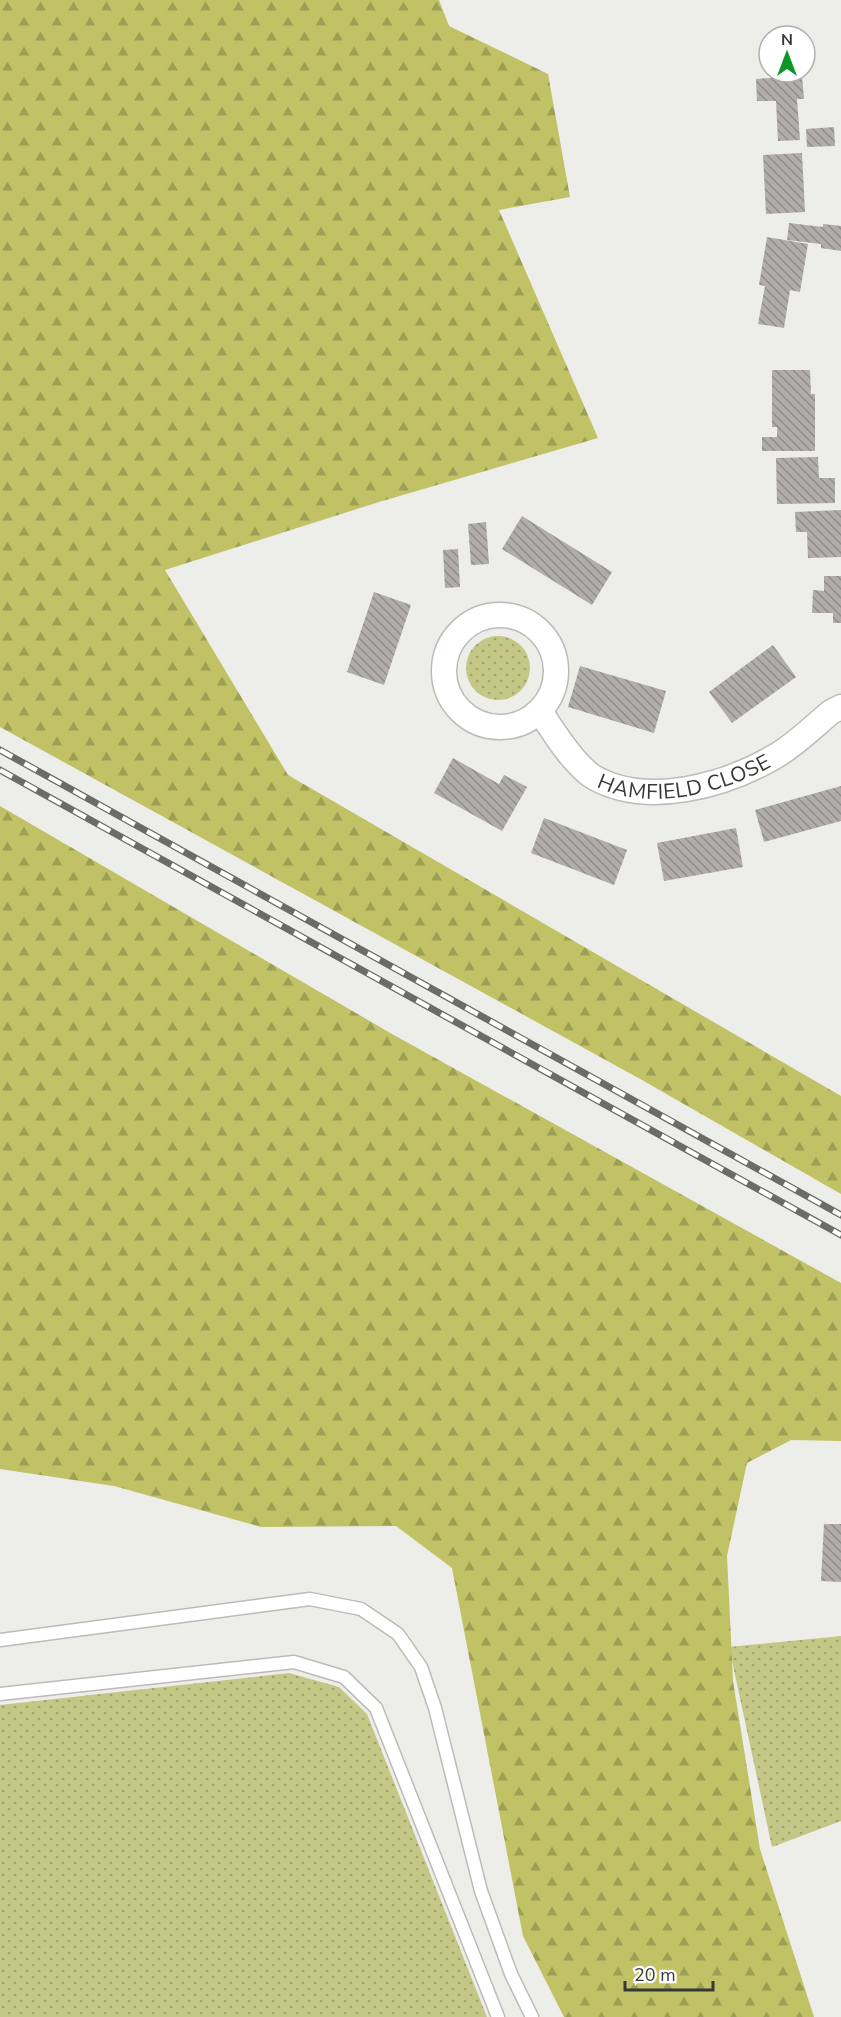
<svg xmlns="http://www.w3.org/2000/svg" width="841" height="2017" font-family="'Nunito Sans',sans-serif">
<style>
.grass{fill:url(#grass-dots)}
.forest{fill:url(#forest-firs)}
.building{fill:url(#building-back-hatch)}
.lines{fill:none;stroke-linecap:round;stroke-linejoin:round}
.service-casing{stroke:#bcbbb8;stroke-width:15}
.minor-casing{stroke:#bcbbb8;stroke-width:27}
.service{stroke:#fff;stroke-width:12}
.minor{stroke:#fff;stroke-width:24}
.rail-casing{stroke:#6b6b68;stroke-width:7}
.rail{stroke:#fff;stroke-width:4.5;stroke-dasharray:14;stroke-linecap:butt}
.labels{text-anchor:middle;dominant-baseline:central;stroke-width:5;stroke-linejoin:round;paint-order:stroke}
.street-label{font-size:21px;fill:#383836;stroke:#fff}
</style>
<defs>
<pattern id="grass-dots" width="8" height="8" patternUnits="userSpaceOnUse" patternTransform="scale(1.5)"><rect width="8" height="8" fill="#c4c786"/><path d="M2 2h.1M6 6h.1" fill="none" stroke="#a0a36e" stroke-width="1.8" stroke-linecap="round"/></pattern>
<pattern id="forest-firs" width="22" height="20" patternUnits="userSpaceOnUse" patternTransform="scale(1.5)"><rect width="22" height="20" fill="#c0c265"/><path d="M5 1l3.5 6h-7zM16 11l3.5 6h-7z" fill="#9d9f54"/></pattern>
<pattern id="building-back-hatch" width="6" height="6" patternUnits="userSpaceOnUse" patternTransform="scale(1.5)"><rect width="6" height="6" fill="#b0adaa"/><path d="M-1 5l2 2M0 0l6 6M5-1l2 2" fill="none" stroke="#908e8b"/></pattern>
</defs>
<rect width="100%" height="100%" fill="#edede9"/>
<g class="grass">
<circle cx="498" cy="668" r="32"/>
<path d="M841 1636V1821L772 1847 729 1647Z"/>
<path d="M289 1673 339 1687 367 1714 487 2017H0V1705Z"/>
</g>
<g class="forest">
<path d="M0 0H439L449 26 548 74 570 197 499 210 598 438 379 502 165 570 288 775 841 1096V1194L642 1080 0 727Z"/>
<path d="M0 806 392 1034 841 1283V1441L791 1440 747 1463 727 1556 733 1681 760 1849 814 2017H564L523 1936 452 1568 396 1526 261 1527 114 1486 0 1469Z"/>
</g>
<g class="building">
<path d="M802 76 804 99H797L800 140 778 141 776 101H757L756 79Z"/>
<path d="M834 127 835 146 807 147 806 129Z"/>
<path d="M802 153 805 212 766 214 763 155Z"/>
<path d="M789 223 823 227V224L841 226V251L821 248V244L787 240Z"/>
<path d="M767 237 808 244 800 292 790 290 784 328 758 324 765 286 759 285Z"/>
<path d="M772 370H810L811 394H815V451H762V437H777V427H772Z"/>
<path d="M818 457 819 478H835V503L777 504 776 458Z"/>
<path d="M841 510V557L808 558 807 532H796L795 512Z"/>
<path d="M522 516 612 572 592 605 502 549Z"/>
<path d="M486 522 489 564 471 565 468 524Z"/>
<path d="M458 549 460 587 445 588 443 550Z"/>
<path d="M824 576H841V623H833V613H812L813 590 824 591Z"/>
<path d="M374 592 411 605 384 685 347 672Z"/>
<path d="M773 645 796 677 732 723 709 692Z"/>
<path d="M580 666 666 691 654 733 568 707Z"/>
<path d="M453 758 499 784 504 775 527 787 502 831 434 793Z"/>
<path d="M841 786V821L764 842 755 810Z"/>
<path d="M544 818 627 850 614 885 531 853Z"/>
<path d="M736 828 743 867 664 881 657 843Z"/>
<path d="M824 1524H841V1582L821 1581Z"/>
</g>
<g class="lines">
<defs>
<g id="service">
<path d="M0 1640 310 1599 361 1609 398 1634 421 1667 435 1708 481 1891 511 1974 532 2017"/>
<path d="M0 1694 294 1662 344 1677 376 1708 498 2017"/>
</g>
<g id="minor">
<circle cx="500" cy="671" r="56"/>
<path id="s1" d="M540 711C552 730 575 767 595 778 648 807 724 786 774 757 794 746 813 727 831 712L841 707"/>
</g>
</defs>
<use href="#service" class="service-casing"/>
<use href="#minor" class="minor-casing"/>
<use href="#service" class="service"/>
<use href="#minor" class="minor"/>
<defs>
<g id="rail">
<path d="M0 750 841 1215"/>
<path d="M0 770 841 1235"/>
</g>
</defs>
<use href="#rail" class="rail-casing"/>
<use href="#rail" class="rail"/>
</g>
<g class="labels">
<g class="street-label">
<text stroke="none"><textPath href="#s1" startOffset="180">HAMFIELD CLOSE</textPath></text>
</g>
</g>
<g transform="translate(787 54)"><circle r="28" fill="#ffffff" stroke="#afafaf" stroke-width="1.5"/>
<path d="M0-4.5L10 22L0 15L-10 22Z" fill="#109528"/>
<text y="-9" font-size="16" font-weight="bold" text-anchor="middle" fill="#383836">N</text>
</g>
<path d="M625 1981v9h88v-9" fill="none" stroke="#383836" stroke-width="3"/>
<text x="634" y="1981" font-size="18" fill="#383836" stroke="#ffffff" stroke-width="4.5" paint-order="stroke">20 m</text>
</svg>
